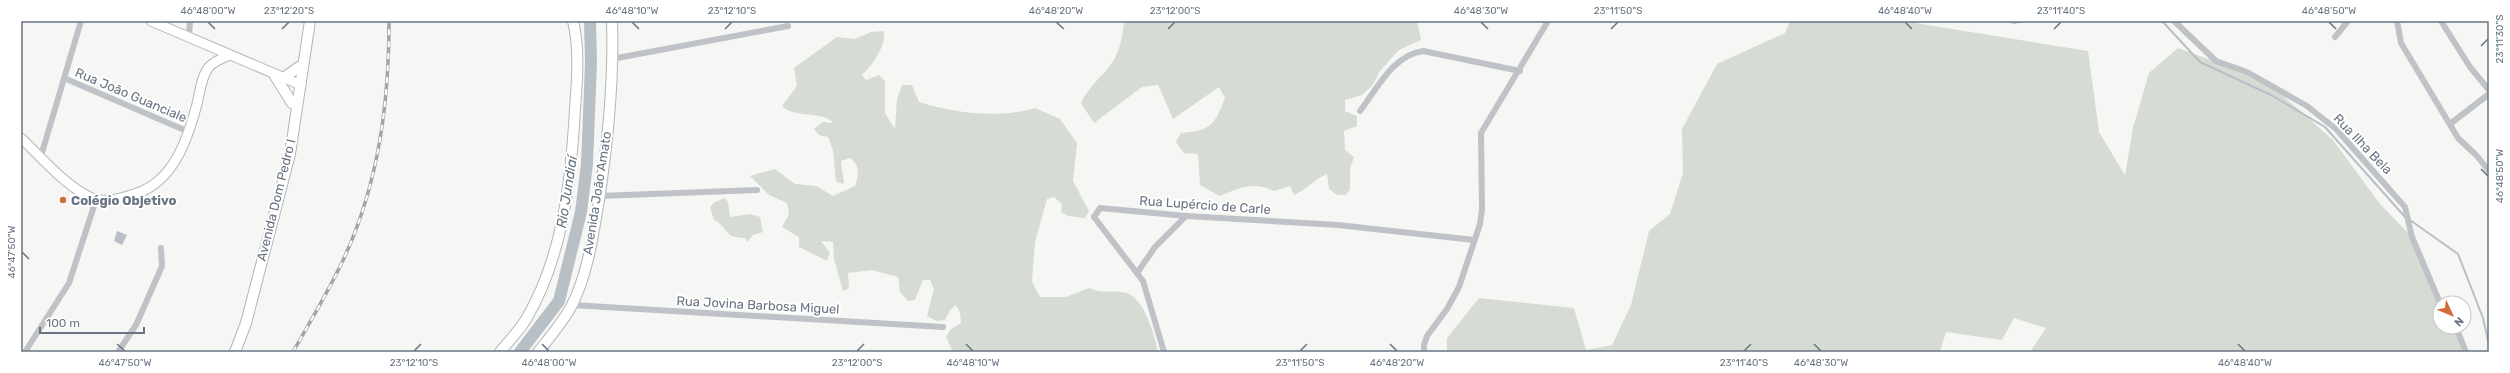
<svg xmlns="http://www.w3.org/2000/svg" width="2510" height="373" font-family="Rubik,sans-serif">
<style>
.green{fill:#d6dbd4}
.water{fill:#b8c0c6}
.lines{fill:none;stroke-linecap:round;stroke-linejoin:round}
.stream{stroke:#b8c0c6;stroke-width:2}
.river{stroke:#b8c0c6;stroke-width:12}
.secondary-casing{stroke:#b4b7bc;stroke-width:11}
.primary-casing{stroke:#b2b6ba;stroke-width:12}
.street{stroke:#bfc2c6;stroke-width:6}
.secondary{stroke:#fff;stroke-width:9}
.primary{stroke:#fff;stroke-width:10}
.rail-casing{stroke:#a1a5ab;stroke-width:3.5}
.rail{stroke:#fff;stroke-width:2;stroke-dasharray:6;stroke-linecap:butt}
.ticks{fill:none;stroke:#697482;stroke-width:1.5}
.poi-dot{fill:#d06d3b;stroke:#fff;stroke-width:1.5}
.labels{text-anchor:middle;dominant-baseline:central;stroke-width:4;stroke-linejoin:round;paint-order:stroke}
.street-label{font-size:13px;fill:#697482;stroke:#fff}
.poi-label{font-size:13px;font-weight:bold;fill:#697482;stroke:#fff;text-anchor:start}
.water-label{font-size:14px;font-style:italic;fill:#65747e;stroke:#fff}
.neatline{fill:none;stroke:#697482;stroke-width:1.5}
.ticks-label{font-size:10px;text-anchor:middle;fill:#697482}
</style>
<rect width="100%" height="100%" fill="#f6f7f4"/>
<g class="green">
<path d="M1124 21H1417L1421 40 1399 50 1380 71 1372 86 1362 95 1345 100V111L1357 116V126L1344 131 1345 150 1354 157 1350 169V190L1345 195H1337L1329 189 1327 174C1315 179 1307 189 1294 195L1290 186 1274 191C1255 181 1239 188 1220 196L1200 185 1198 154 1184 153 1176 142 1181 133C1210 131 1215 125 1225 98L1219 87 1173 119 1158 85 1142 87 1094 123 1081 103C1088 87 1102 77 1112 63 1120 51 1123 35 1124 21Z"/>
<path d="M1790 21H1903L2088 51 2099 132 2125 175 2133 128 2149 73 2178 48 2230 67 2273 87 2333 140 2380 204 2412 237 2440 303V327H2453L2466 352H2030L2046 328 2014 318 2002 340 1946 332 1940 352H1447V338L1479 298 1574 308 1586 350 1612 345 1631 305 1649 231 1670 214 1683 173 1682 129 1717 64 1785 33Z"/>
<path d="M884 31C886 47 872 65 862 75L866 80 879 75 885 81V113L895 129 897 99 902 85H912L919 102C955 113 998 119 1035 108L1060 119 1077 143 1073 181 1089 211 1085 218 1068 216 1061 212 1062 204 1054 197 1047 199 1035 242 1032 282 1040 297H1066L1089 288C1103 294 1108 290 1122 292 1144 294 1154 334 1158 352H953L946 337 950 330 961 323 960 312 956 305 950 310 945 320 937 321 927 316 934 289 930 280H923L915 300 908 301 900 292 898 277 872 270 848 273 849 288 843 291 834 259 833 242 821 241 830 253 827 261 799 247V237L782 227 789 214 787 203 769 195 750 176 775 169 795 184 816 186 833 196 855 186C859 175 860 165 850 158L841 161 844 184 836 182 833 150 828 137 819 135 814 129 823 122 834 123C818 109 798 120 782 106L797 86 794 68 837 37 855 39 871 32Z"/>
<path d="M725 198 728 202 730 217 750 214 760 217 763 232 753 235 747 242 745 238C721 237 732 230 714 220L710 207 715 202Z"/>
</g>
<path class="water" d="M117 231 127 235 122 245 114 241Z"/>
<g class="lines">
<g class="stream">
<path d="M2008 21 2014 23 2024 21"/>
<path d="M2162 21 2200 62 2273 96 2325 127 2405 217"/>
<path d="M2410 220 2458 254 2483 318 2489 345"/>
</g>
<path class="river" d="M520 352 559 301 581 212 587 164 591 63 590 21"/>
<defs>
<g id="secondary">
<path d="M151 21 301 85"/>
<path d="M21 138C40 156 71 192 95 199 108 203 125 197 137 193 174 181 188 138 197 104 200 92 201 77 209 67 214 61 223 58 230 55"/>
</g>
<g id="primary">
<path d="M275 76 292 103"/>
<path d="M282 79 299 67"/>
<path d="M235 352 246 323 290 154 310 21"/>
<path d="M500 352C508 342 518 332 525 321 563 258 571 181 575 109 577 81 580 49 573 21"/>
<path d="M538 352C550 337 563 322 572 305 588 273 593 235 599 200 608 141 614 80 612 21"/>
</g>
</defs>
<use href="#secondary" class="secondary-casing"/>
<use href="#primary" class="primary-casing"/>
<g class="street">
<path d="M2174 21 2216 61 2247 72 2307 106 2336 129 2405 207 2412 237 2440 303"/>
<path d="M2397 21 2401 43 2458 138 2477 156 2489 171"/>
<path d="M2441 21 2470 67 2489 90"/>
<path d="M189 37 190 21"/>
<path d="M2335 37 2348 21"/>
<path d="M612 59 788 26"/>
<path d="M64 78 189 132"/>
<path d="M1360 111C1377 89 1393 55 1423 51L1520 71"/>
<path d="M2450 124 2489 94"/>
<path d="M41 156 81 21"/>
<path d="M599 196 757 190"/>
<path d="M1137 273 1155 247 1186 216"/>
<path d="M572 305 943 327"/>
<path d="M2456 327 2466 352"/>
<path d="M25 352 69 283 96 200"/>
<path d="M118 352 136 325 159 273 162 266 161 248"/>
<path d="M1164 352 1143 281 1094 217 1100 208 1186 216 1338 225 1474 240"/>
<path d="M1424 352V345L1427 336 1447 309 1459 287 1480 224 1482 209 1481 133 1548 21"/>
</g>
<use href="#secondary" class="secondary"/>
<use href="#primary" class="primary"/>
<defs>
<path id="rail" d="M293 352C311 320 330 289 345 256 379 181 389 102 389 21"/>
</defs>
<use href="#rail" class="rail-casing"/>
<use href="#rail" class="rail"/>
</g>
<path class="ticks" d="M208 22 215 29M632 22 639 29M1056 22 1064 29M1481 22 1488 29M1905 22 1912 29M2329 22 2336 29M282 29 289 22M725 29 732 22M1168 29 1175 22M1611 29 1618 22M2054 29 2061 22M2481 46 2488 39M2481 169 2488 176M22 252 29 259M117 344 125 351M542 344 549 351M966 344 973 351M1390 344 1397 351M1814 344 1821 351M2238 344 2245 351M414 351 421 344M857 351 864 344M1300 351 1307 344M1744 351 1751 344"/>
<circle class="poi-dot" cx="63" cy="200" r="4"/>
<g class="labels">
<g class="street-label">
<text transform="translate(131 95) rotate(23)">Rua João Guanciale</text>
<text transform="translate(2363 144) rotate(46)">Rua Ilha Bela</text>
<text transform="translate(597 193) rotate(-81)">Avenida João Amato</text>
<text transform="translate(276 200) rotate(-76)">Avenida Dom Pedro I</text>
<text transform="translate(1205 205) rotate(4)">Rua Lupércio de Carle</text>
<text transform="translate(758 305) rotate(3)">Rua Jovina Barbosa Miguel</text>
</g>
<g class="poi-label">
<text x="71" y="200">Colégio Objetivo</text>
</g>
<g class="water-label">
<text transform="translate(567 192) rotate(-81)">Rio Jundiaí</text>
</g>
</g>
<rect width="2510" height="373" fill="none" stroke="#ffffff" stroke-width="44"/>
<g transform="translate(2452 315) rotate(134)"><circle r="19" fill="#ffffff" stroke="#c3c7cd"/>
<path d="M0-3L7 15L0 10L-7 15Z" fill="#d06d3b"/>
<text y="-6" font-size="11" font-weight="bold" text-anchor="middle" fill="#697482">N</text>
</g>
<path d="M40 327v6h104v-6" fill="none" stroke="#697482" stroke-width="2"/>
<text x="46" y="327" font-size="12" fill="#697482" stroke="#ffffff" stroke-width="3" paint-order="stroke">100 m</text>
<rect x="22" y="22" width="2466" height="329" class="neatline"/>
<g class="ticks-label">
<text x="208" y="14">46°48'00"W</text>
<text x="289" y="14">23°12'20"S</text>
<text x="632" y="14">46°48'10"W</text>
<text x="732" y="14">23°12'10"S</text>
<text x="1056" y="14">46°48'20"W</text>
<text x="1175" y="14">23°12'00"S</text>
<text x="1481" y="14">46°48'30"W</text>
<text x="1618" y="14">23°11'50"S</text>
<text x="1905" y="14">46°48'40"W</text>
<text x="2061" y="14">23°11'40"S</text>
<text x="2329" y="14">46°48'50"W</text>
<text transform="translate(2499 39) rotate(-90)" y="4">23°11'30"S</text>
<text transform="translate(2499 176) rotate(-90)" y="4">46°48'50"W</text>
<text transform="translate(11 252) rotate(-90)" y="4">46°47'50"W</text>
<text x="125" y="366">46°47'50"W</text>
<text x="414" y="366">23°12'10"S</text>
<text x="549" y="366">46°48'00"W</text>
<text x="857" y="366">23°12'00"S</text>
<text x="973" y="366">46°48'10"W</text>
<text x="1300" y="366">23°11'50"S</text>
<text x="1397" y="366">46°48'20"W</text>
<text x="1744" y="366">23°11'40"S</text>
<text x="1821" y="366">46°48'30"W</text>
<text x="2245" y="366">46°48'40"W</text>
</g>
</svg>
